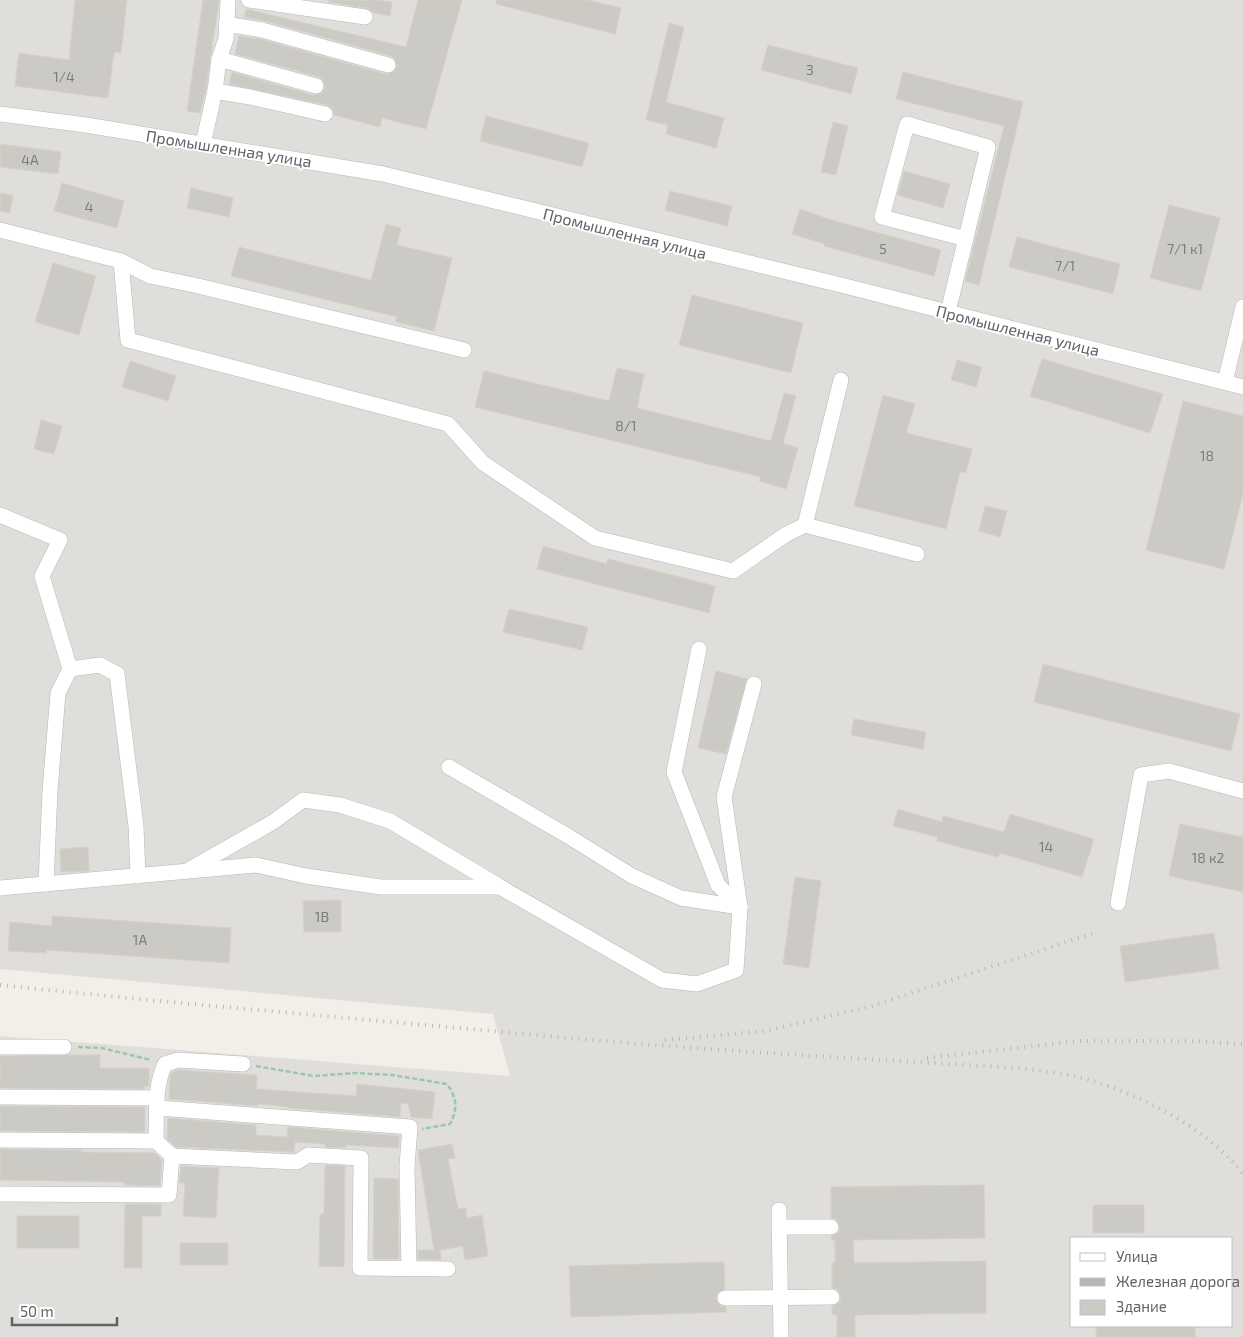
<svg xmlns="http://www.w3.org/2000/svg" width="1243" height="1337" font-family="'Exo 2',sans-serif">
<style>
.industrial{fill:#e0deda;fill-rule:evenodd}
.building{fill:#cccac5;stroke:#d6d1c6}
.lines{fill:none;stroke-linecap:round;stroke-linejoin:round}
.minor-casing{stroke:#b5b8bc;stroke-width:16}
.path{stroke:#9cc7a9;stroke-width:2.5;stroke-dasharray:5 2.5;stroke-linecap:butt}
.minor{stroke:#fff;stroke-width:15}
.rail{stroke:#b6b7b8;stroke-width:4;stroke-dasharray:1 6;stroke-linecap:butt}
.labels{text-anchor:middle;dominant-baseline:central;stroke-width:4;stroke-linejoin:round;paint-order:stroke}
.number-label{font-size:14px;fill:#7a7d7f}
.street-label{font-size:16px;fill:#5f6368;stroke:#fff}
</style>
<rect width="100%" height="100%" fill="#f1efe8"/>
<path class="industrial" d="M0 0H1243V1337H0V1036L510 1076 493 1014 0 969ZM1072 1238H1232V1326H1072Z"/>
<g class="building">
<path d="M75 0H127L121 53 114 52 108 98 15 86 19 53 69 60Z"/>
<path d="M203 0H219L206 89 200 113 187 111Z"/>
<path d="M328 0H378L392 2 390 16 374 13 366 8 328 2Z"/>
<path d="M418 0H462L426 129 382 118 380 127 334 115 332 108 327 105 229 84 232 72 313 95 322 93 325 88 323 80 319 77 235 54 239 36 260 39 385 74 394 72 397 67 395 59 391 56 265 21 244 17 246 9 406 47Z"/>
<path d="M496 0H588L621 8 615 34 496 4Z"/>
<path d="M669 23 684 27 666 102 724 118 716 148 666 134 668 125 646 120Z"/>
<path d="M768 45 858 68 851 94 761 70Z"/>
<path d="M903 72 1023 102 979 285 965 281 1004 126 896 99Z"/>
<path d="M486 116 589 143 582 167 480 141Z"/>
<path d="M833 122 848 126 836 175 821 172Z"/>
<path d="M0 144 61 152 58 174 0 167Z"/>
<path d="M904 171 950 184 943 208 898 195Z"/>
<path d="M62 183 124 201 117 228 54 211Z"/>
<path d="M191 188 233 198 229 217 187 208Z"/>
<path d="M670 191 732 206 727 226 665 210Z"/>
<path d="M0 193 13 195 10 213 0 211Z"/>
<path d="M1169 205 1220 218 1201 291 1150 278Z"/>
<path d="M800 209 828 219 941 250 934 276 824 246 825 244 792 234Z"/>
<path d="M386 224 401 228 397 245 452 258 434 331 396 322 397 317 231 276 239 247 371 280Z"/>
<path d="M1017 237 1120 264 1113 294 1009 267Z"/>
<path d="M53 263 96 276 79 335 35 322Z"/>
<path d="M692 295 803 323 791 373 679 345Z"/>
<path d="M1042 359 1163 394 1150 433 1030 396Z"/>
<path d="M957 360 982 367 976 387 951 380Z"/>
<path d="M130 361 176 376 168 401 122 387Z"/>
<path d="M617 368 644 374 637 408 771 441 784 393 796 396 783 443 798 448 786 489 759 481 761 477 475 407 484 371 609 401Z"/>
<path d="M883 395 915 404 906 433 972 449 966 473 960 472 946 529 854 506Z"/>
<path d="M1183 401 1243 416V494L1224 569 1146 550Z"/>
<path d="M41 420 62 426 54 454 34 449Z"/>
<path d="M985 506 1007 511 1000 537 979 531Z"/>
<path d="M543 546 606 564 608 559 715 586 709 613 537 569Z"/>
<path d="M509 609 588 627 582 650 503 632Z"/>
<path d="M1043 664 1240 714 1231 751 1034 702Z"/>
<path d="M716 671 747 679 726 754 698 748Z"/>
<path d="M854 719 926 732 923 749 851 735Z"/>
<path d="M898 809 942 822 943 816 1004 832 1010 814 1094 839 1082 877 1000 853 998 857 937 841 938 837 893 826Z"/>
<path d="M1180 824 1243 837V892L1169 876Z"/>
<path d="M88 847 89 871 61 872 60 849Z"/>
<path d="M795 877 821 881 809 968 783 964Z"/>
<path d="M341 900V932H304L303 901Z"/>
<path d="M52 916 231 928 229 963 47 950 46 953 8 951 10 922 52 926Z"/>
<path d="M1214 933 1219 969 1125 982 1120 946Z"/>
<path d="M69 1055H100V1068H149V1086H144V1089L0 1088V1056Z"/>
<path d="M178 1070 257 1075 256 1089 356 1096 357 1084 435 1092 432 1119 411 1117 408 1103 401 1104 400 1117 289 1108V1107L258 1104 257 1106 169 1099 170 1076 172 1072Z"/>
<path d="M0 1106 145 1107V1132L0 1131Z"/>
<path d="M168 1118 256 1125V1135L287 1137 288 1127 399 1136V1148L346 1145V1148L325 1147V1144L295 1142 294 1152 176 1147 167 1139Z"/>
<path d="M452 1144 455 1158 448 1159 458 1209 466 1208 467 1218 482 1215 488 1256 465 1260 463 1246 440 1250 441 1260 418 1259V1250H434L418 1150Z"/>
<path d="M0 1149 81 1150V1152L155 1153 162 1160 160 1186 125 1185V1182L0 1180Z"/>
<path d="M325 1165 345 1166 344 1267 319 1266 320 1215 324 1213Z"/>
<path d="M181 1166 219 1168 216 1218 183 1216 185 1183H179Z"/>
<path d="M374 1178 398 1179 399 1259H373Z"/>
<path d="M984 1185 985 1238 853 1240 854 1263 986 1261V1313L855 1315V1337H837V1315H832V1306L840 1302 841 1296 837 1289 832 1288V1263H835V1240H832L831 1236 839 1232 840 1227 836 1219 831 1218V1187Z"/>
<path d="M125 1204H161V1216H142V1268H124Z"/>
<rect x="1093" y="1205" width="51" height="28"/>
<rect x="17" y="1216" width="62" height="32"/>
<rect x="180" y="1243" width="48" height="22"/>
<path d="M724 1262 725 1289 717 1293 716 1299 720 1306 726 1307V1312L571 1317 569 1266Z"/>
<rect x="1096" y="1326" width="99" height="11"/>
</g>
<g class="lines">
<defs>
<g id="minor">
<path d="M249 0 365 17"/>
<path d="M226 24 262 30 388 65"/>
<path d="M219 59 316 86"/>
<path d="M215 91 250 97 325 114"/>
<path d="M0 114 86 125 383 174 845 286 1243 387"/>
<path d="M203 144 215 91 219 59 226 39 228 0"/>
<path d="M0 230 121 261 150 276 194 285 464 350"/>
<path d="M121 261 128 340 448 424 483 463 595 538 733 571 785 535 805 525 841 380"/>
<path d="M948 312 988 147 907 124 882 217 966 239"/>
<path d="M1225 382 1243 307"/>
<path d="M0 515 60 540 42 576 70 669"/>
<path d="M805 525 917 554"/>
<path d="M699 649 674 772 718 885 740 907"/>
<path d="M449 767 568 836 632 876 681 898 740 907"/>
<path d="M190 869 273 822 303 800 340 805 390 821 499 886"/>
<path d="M46 884 50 791 58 693 70 669 100 665 117 674 136 826 138 876"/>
<path d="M0 888 256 865 306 876 381 887H500L662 980 697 984 736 970 740 907 724 797 754 684"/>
<path d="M1118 903 1141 775 1169 771 1243 791"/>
<path d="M0 1047H64"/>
<path d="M0 1097 157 1098"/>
<path d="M158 1108 410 1127 407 1166 409 1269"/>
<path d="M0 1140 156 1141"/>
<path d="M172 1156 297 1162 308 1155 361 1158 360 1268 448 1269"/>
<path d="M0 1194 169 1195 172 1156 156 1141C157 1115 154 1087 165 1064L178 1060 243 1064"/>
<path d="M779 1210 781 1337"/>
<path d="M779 1227H831"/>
<path d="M725 1298 832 1297"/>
</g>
</defs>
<use href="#minor" class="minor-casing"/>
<g class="path">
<path d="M78 1047 102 1048 151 1060"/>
<path d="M256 1066 314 1076 356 1073 392 1075 447 1084C457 1098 458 1109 450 1124L422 1129"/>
</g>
<use href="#minor" class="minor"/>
<g class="rail">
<path d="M0 985C130 999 260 1010 390 1022 496 1031 603 1042 709 1049 784 1054 859 1059 933 1063 982 1066 1046 1067 1093 1081 1146 1097 1209 1130 1243 1174"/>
<path d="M665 1040 765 1031 872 1006 1097 932"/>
<path d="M927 1058 1078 1041H1189L1243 1044"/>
</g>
</g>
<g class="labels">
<g class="number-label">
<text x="810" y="69">3</text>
<text x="64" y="76">1/4</text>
<text x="30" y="159">4А</text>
<text x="89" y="206">4</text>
<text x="883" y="248">5</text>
<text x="1185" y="248">7/1 к1</text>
<text x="1065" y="265">7/1</text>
<text x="626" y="425">8/1</text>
<text x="1207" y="455">18</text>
<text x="1046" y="846">14</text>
<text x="1208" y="857">18 к2</text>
<text x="322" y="916">1В</text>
<text x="140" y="939">1А</text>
</g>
<g class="street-label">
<text transform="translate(229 148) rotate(9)">Промышленная улица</text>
<text transform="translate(625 233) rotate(14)">Промышленная улица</text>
<text transform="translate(1018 330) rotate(14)">Промышленная улица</text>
</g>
</g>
<rect x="1070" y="1237" width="162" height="90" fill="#ffffff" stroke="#bfc1c3"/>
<rect x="1080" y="1253" width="25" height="8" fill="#ffffff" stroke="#bfc1c3"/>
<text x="1116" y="1262" font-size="15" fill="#5f6368">Улица</text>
<rect x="1080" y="1278" width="25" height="8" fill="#b6b7b8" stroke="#bfc1c3"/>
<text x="1116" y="1287" font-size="15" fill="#5f6368">Железная дорога</text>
<rect x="1080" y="1300" width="25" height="15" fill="#cccac5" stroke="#bfc1c3"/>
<text x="1116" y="1312" font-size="15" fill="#5f6368">Здание</text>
<path d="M12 1317v8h105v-8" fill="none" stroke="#5f6368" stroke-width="2.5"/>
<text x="20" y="1317" font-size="15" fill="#5f6368" stroke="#ffffff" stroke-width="4" paint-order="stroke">50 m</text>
</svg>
